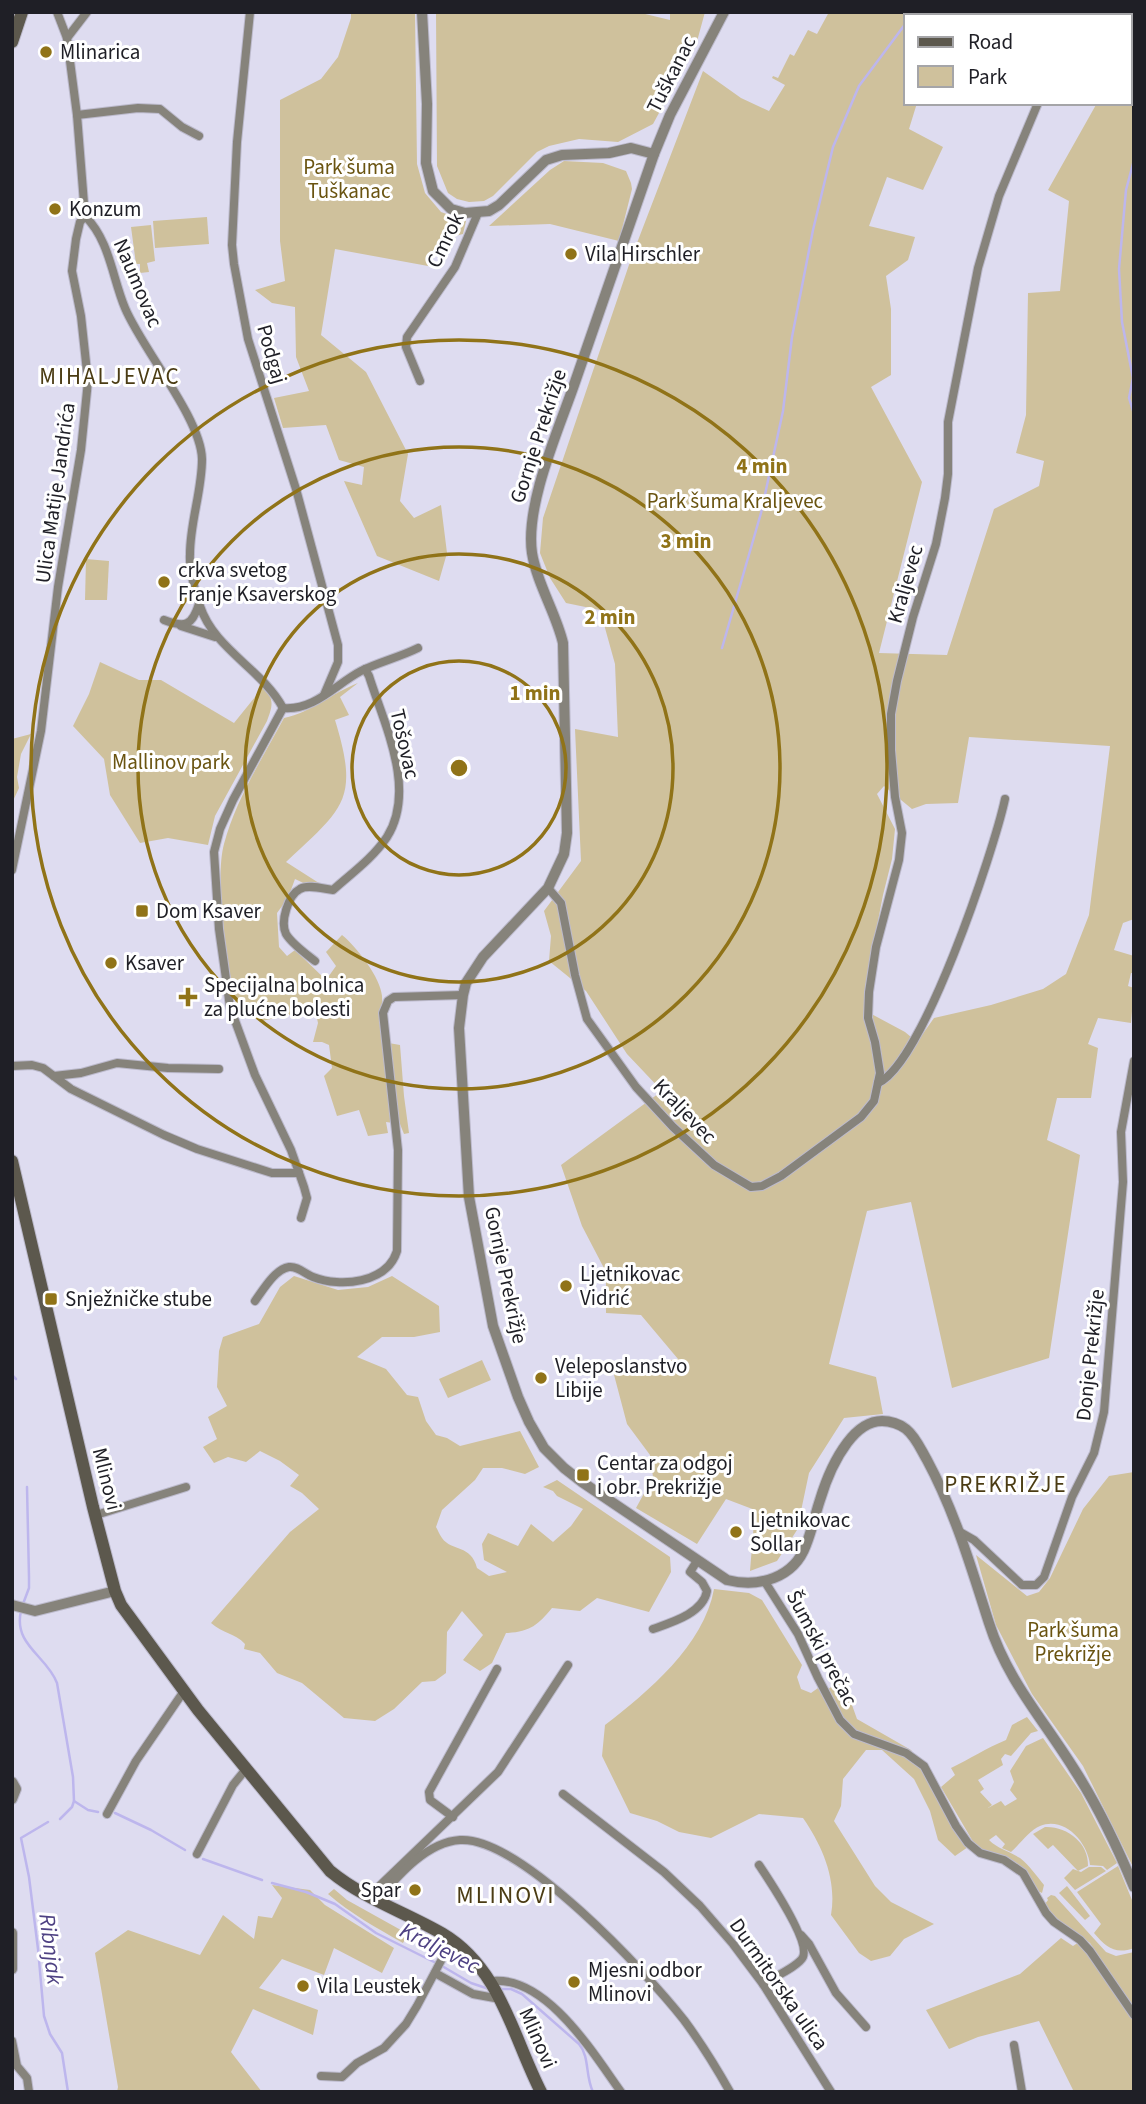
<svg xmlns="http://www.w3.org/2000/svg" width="1146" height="2104" font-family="'Source Sans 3',sans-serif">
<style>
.green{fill:#cfc19c;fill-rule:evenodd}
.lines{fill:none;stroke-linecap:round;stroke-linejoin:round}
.stream{stroke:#bdb6ed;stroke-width:2.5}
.minor-casing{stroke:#bcbacc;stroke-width:10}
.tertiary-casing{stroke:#bcbacc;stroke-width:12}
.secondary-casing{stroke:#bcbacc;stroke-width:14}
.minor{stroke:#86837b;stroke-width:8}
.tertiary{stroke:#86837b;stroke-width:10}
.secondary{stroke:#5c584d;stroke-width:12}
.ring{fill:none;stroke:#907318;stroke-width:3.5}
.poi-dot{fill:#907318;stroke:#fff;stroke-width:2.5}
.labels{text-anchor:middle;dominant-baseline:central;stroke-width:6;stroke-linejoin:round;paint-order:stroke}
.poi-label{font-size:21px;fill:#1f1f26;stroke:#fff;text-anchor:start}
.street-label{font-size:21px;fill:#1f1f26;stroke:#fff}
.park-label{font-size:21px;fill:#6a5411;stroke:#fff}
.neighbourhood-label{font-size:23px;letter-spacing:2px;fill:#4b3c14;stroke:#fff}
.water-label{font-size:23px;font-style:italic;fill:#4e4183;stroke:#fff}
.quarter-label{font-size:24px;letter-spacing:2px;fill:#4b3c14;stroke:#fff}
.centre{fill:#907318;stroke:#fff;stroke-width:3.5}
.ring-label{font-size:21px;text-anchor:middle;font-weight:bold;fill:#907318;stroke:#fff;stroke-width:6;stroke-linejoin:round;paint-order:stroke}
</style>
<rect width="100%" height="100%" fill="#dedcf0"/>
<g class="green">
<path d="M351 12H415L417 164 425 193 441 212 466 221 463 234 439 240 428 266 335 249 321 335 366 372 408 454 400 501 414 518 441 505 447 553 439 581 377 556 344 481 362 485 364 467 339 460 326 425 283 428 274 398 309 391 296 357 295 307 272 303 255 290 285 281 280 241V100L321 79 338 57 351 18Z"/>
<path d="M436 12H637L670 20V12H705L696 45 653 124 618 142 579 139 549 146 537 152 493 196 484 201 469 202 457 199 448 193 437 166Z"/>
<path d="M829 12H988L987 16H906V103H917L909 129 943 147 923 190 887 177 869 226 915 237 908 260 886 276 891 309V375L871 387 922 482 879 653 947 655 994 509 1039 486 1044 461 1016 453 1026 415 1028 293 1060 291 1069 201 1048 190 1097 103H1130V40L1134 33V919L1123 923 1114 950 1134 956V973H1131L1128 986 1134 988 1131 1023 1098 1018 1088 1044 1098 1048 1091 1098H1057L1047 1140 1080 1155 1049 1358 952 1388 911 1202 867 1211 829 1364 876 1377 883 1414 844 1418 809 1473 797 1530 777 1561 750 1571 755 1510 726 1499 697 1544 636 1508 653 1477 650 1455 627 1424 613 1371 678 1359 641 1315 606 1313V1272L582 1226 561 1165 662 1091 627 1054 586 991 549 961 551 936 544 911 581 861 575 729 618 737 615 664 600 610 566 603 550 578 540 553 543 518 632 256 703 71 741 98 769 111 785 85 772 78 773 76 778 78 790 54 794 56 808 30 817 34ZM969 737 1110 746 1089 915 1066 974 1043 989 991 1005 934 1018 917 1042 905 1032 864 1010 865 988 883 895 892 859 895 829 877 794 884 786 912 809 926 804 958 803Z"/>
<path d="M564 161 603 163 626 171 631 183 632 189 619 241 550 224 489 226 550 170Z"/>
<path d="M207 217 209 244 155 248 153 221Z"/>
<path d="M151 225 155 261 147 263 149 272 140 273V264H136L131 227Z"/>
<path d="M86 559 109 561 107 600H85Z"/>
<path d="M100 662 139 680H161L234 723 264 686C274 700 273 705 267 721L215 816 208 845 168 838 140 843 110 795 104 759 73 726 89 694Z"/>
<path d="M358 683 340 697 349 715 335 720C360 801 343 808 286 862L322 885 314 888 295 879 288 898 277 913 279 947 287 956 295 950 326 980 336 966 326 952 342 935C356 946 381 978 382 996 383 1011 381 1027 383 1042L400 1045 404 1096 409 1133 404 1134 400 1124 386 1122 388 1133 368 1136 359 1110 337 1116 324 1076 332 1068 329 1045 322 1042H313L318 1023 315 1009 262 1021 255 1008 237 1009C228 971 214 881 224 844 236 799 262 759 284 718 312 712 332 693 358 683Z"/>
<path d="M31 734 21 754 17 777 19 788 12 803V739Z"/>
<path d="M294 1276 338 1290 368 1287 392 1276 439 1306 440 1332 414 1337H382L357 1357 386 1369 407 1395 418 1397 426 1421 436 1435 447 1438 460 1446 520 1431 539 1467 525 1474 502 1468H483L475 1480 442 1510 436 1527C438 1530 439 1534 442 1538 452 1552 471 1544 477 1568L489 1576 507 1572 484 1560 482 1544 488 1533 518 1546 531 1524 553 1542 571 1526 583 1509 557 1496 553 1491 543 1487 557 1480 670 1557 671 1572 649 1612 597 1598 580 1611 552 1608C538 1625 530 1632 506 1633L492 1663 480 1671 463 1660 483 1635 462 1611 447 1632 446 1673 435 1681 422 1682 394 1709 375 1721 344 1718 302 1683 277 1673 260 1653 244 1649 245 1644C235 1633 222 1633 211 1623L290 1532 319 1509 302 1493 290 1486 299 1475 280 1461 260 1451 246 1462 228 1457 214 1463 203 1447 217 1439 208 1417 227 1406 217 1387 219 1351 223 1337 259 1324 280 1287Z"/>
<path d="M482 1360 491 1380 448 1398 439 1379Z"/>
<path d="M1134 1472V1869L1083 1766 1032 1694 996 1625 976 1555 1027 1596 1039 1592 1050 1578 1083 1509 1109 1476Z"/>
<path d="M714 1589 749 1593 762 1600 802 1665 797 1677 801 1689 811 1693 818 1688 828 1689 843 1680 857 1719 911 1750 927 1773 938 1802 968 1847 955 1856 938 1840 930 1811 914 1779 882 1750H866L843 1779 841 1806 834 1821 875 1886 891 1902 934 1924 904 1939 890 1956 871 1961 859 1953 831 1915C837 1880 823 1847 803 1818L759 1814 711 1838 679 1832 657 1821 630 1813 602 1756 605 1725C648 1692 704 1645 714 1589Z"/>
<path d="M1027 1717 1038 1731 1031 1733 1011 1756 1005 1754 1001 1759 1003 1765 978 1780 984 1789 980 1792 992 1805 988 1808 1001 1801 1005 1806 1017 1799 1010 1790 1014 1782 1010 1771 1026 1746 1043 1738 1081 1793 1117 1863 1107 1870 1103 1866 1090 1865C1088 1843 1065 1816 1040 1826 1030 1830 1020 1844 1011 1852L1002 1848 1005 1844 996 1835 989 1840C998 1849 1009 1851 1020 1858 1029 1865 1036 1875 1044 1885L1042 1893 1040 1892 1038 1894 1030 1878 975 1845 941 1787 955 1775 951 1768C970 1759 986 1748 1006 1740L1012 1725Z"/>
<path d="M1045 1827C1067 1826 1089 1843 1088 1866L1078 1871 1053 1845 1048 1849 1033 1834Z"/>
<path d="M1118 1866 1134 1905V1948C1115 1955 1106 1947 1094 1933L1101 1924 1077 1892Z"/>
<path d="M1089 1867H1101L1106 1871 1075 1890 1064 1878 1073 1869 1081 1872Z"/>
<path d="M272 1885 310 1890 325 1905 394 1948 382 1973 334 1948 324 1975 282 1959 259 1988 318 2010 313 2035 253 2009 231 2052 262 2092H117L118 2087 95 1953 128 1930 200 1955 223 1915 254 1939 258 1916 272 1918 282 1898Z"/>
<path d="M1067 1886 1090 1916 1085 1920 1059 1893Z"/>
<path d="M334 1889 347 1900 408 1934 403 1943C377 1928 351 1914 328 1894Z"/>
<path d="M1051 1895 1055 1896 1106 1952 1116 1956 1134 1952V2010L1090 1943 1055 1919 1045 1904 1048 1900 1047 1898Z"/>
<path d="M1061 1938 1073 1946 1079 1942 1134 2019V2092H1074L1039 2021 978 2037 949 2049 926 2010 1020 1974Z"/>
</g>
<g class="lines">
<g class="stream">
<path d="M911 16 913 12"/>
<path d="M1134 160 1126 190 1119 269 1122 322 1133 378 1129 398 1134 414"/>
<path d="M722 648 761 513 783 411 792 337 813 230 833 147 859 86 906 23"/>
<path d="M12 1375 16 1379"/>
<path d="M23 1604 29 1588V1577L27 1487"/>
<path d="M21 1611C13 1645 47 1656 57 1683L73 1777 74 1801 88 1810 98 1812"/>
<path d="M115 1813 151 1830 185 1850"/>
<path d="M60 1819 72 1807 74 1801"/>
<path d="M48 1822 21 1838 29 1877 38 1949 44 2016 50 2034 62 2053 68 2092"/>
<path d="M203 1859 262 1880"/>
<path d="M272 1883 306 1892 335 1904 376 1933 436 1963"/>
<path d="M442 1966 471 1983 489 1989"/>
<path d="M499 1989H511L522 1994 579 2044C590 2057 585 2076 593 2092"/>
</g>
<defs>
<g id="minor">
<path d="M250 12 237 142 232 245 234 264 248 339 296 489 338 645V662L324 695"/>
<path d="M1080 16 1082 12"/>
<path d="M67 38 87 12"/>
<path d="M77 115 138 108 160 109 182 127 199 136"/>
<path d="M85 216C110 241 112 277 125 308 142 349 201 418 202 459 202 491 190 522 190 554 189 570 195 591 200 606 214 649 262 669 283 708"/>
<path d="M420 381 406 347 407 337 455 267 478 213"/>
<path d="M164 620C185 628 192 626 199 604"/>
<path d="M181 626 215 637"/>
<path d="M283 708 233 800 220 829 214 852 219 929 230 1007 255 1075 291 1150 304 1187 307 1198 301 1218"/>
<path d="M283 708C314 711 336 684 361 671 379 662 400 657 418 648"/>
<path d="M12 870 41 731 58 587 81 450 88 381 81 316 72 271 76 239 80 222 85 216 77 115 67 38 57 12"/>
<path d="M548 888 561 903 575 975 587 1019 636 1087 673 1127 714 1165 751 1187 762 1186 781 1176 861 1117 874 1101 880 1073 875 1042 868 1018 869 992 876 947 899 860 902 833 895 797 891 750V714L897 681 913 617 936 544 945 498 948 474V422L978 268 999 196 1038 103"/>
<path d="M315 961C305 953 292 944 286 934 280 922 288 895 300 889 308 884 324 889 333 890 352 873 373 858 387 837 417 789 384 724 369 676L365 669"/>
<path d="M12 1066 32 1065 43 1068 71 1089 164 1135 197 1149 272 1173H299"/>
<path d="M54 1076 81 1073 117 1063 168 1068 219 1069"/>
<path d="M878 1083C923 1064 994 850 1005 799"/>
<path d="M255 1301C263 1290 275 1269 289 1267 298 1266 305 1274 313 1277 341 1288 387 1283 397 1251L398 1150 383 1013 388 1001 394 997 463 995"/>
<path d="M96 1515 186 1487"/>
<path d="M960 1532 974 1540 1022 1585H1036L1044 1577 1072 1497 1094 1453 1104 1412 1123 1182 1121 1132 1134 1061"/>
<path d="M765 1582 798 1634 818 1678 840 1720 854 1734 906 1753 924 1766 956 1826 968 1843 980 1853 1004 1860 1023 1873 1046 1913 1054 1922 1080 1940 1090 1951 1134 2015"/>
<path d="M653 1629C673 1622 703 1613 707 1591L702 1582 690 1572 697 1561"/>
<path d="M563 1794 664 1872 700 1906 733 1944 763 1984 831 2092"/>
<path d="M107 1814 136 1761 184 1691"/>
<path d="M453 1817 430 1800 429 1792 497 1669"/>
<path d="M197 1854 233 1785 246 1769"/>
<path d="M759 1865C769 1880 810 1941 803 1957 799 1966 772 1978 763 1984"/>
<path d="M368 1897 498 1772 568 1665"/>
<path d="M376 1901C397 1877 426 1842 460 1840 520 1836 648 1974 684 2020 701 2043 716 2067 730 2092"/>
<path d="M801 1935 809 1944 836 1993 866 2027"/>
<path d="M435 1973 473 1994 500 1999"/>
<path d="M491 1981C546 1975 593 2053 621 2092"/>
<path d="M12 2041 17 2066 27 2078 29 2092"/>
<path d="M1014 2045 1022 2092"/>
<path d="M321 2076 342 2077 357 2063 384 2048 406 2024 417 2006 452 1940"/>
</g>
<g id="tertiary">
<path d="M422 12 427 104 426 163 433 191 451 209 465 213 489 211 499 205 546 160 562 155 609 153 631 148 654 154"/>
<path d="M724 12 670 115 654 154C628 231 601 308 574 385 558 431 525 505 532 553 537 584 556 613 563 643L567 833 564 854 548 888 483 957 466 983 463 995 459 1028 469 1197 493 1326 518 1397 529 1422 544 1448 564 1468 582 1482 727 1580C759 1588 794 1578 806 1545 812 1530 815 1515 820 1500 826 1480 835 1459 847 1443 856 1431 867 1421 882 1421 890 1421 900 1424 906 1429 916 1437 921 1450 927 1460 955 1512 971 1567 989 1623 1007 1680 1043 1719 1074 1769 1098 1806 1117 1846 1134 1887"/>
<path d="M12 1605 35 1611 115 1591"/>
<path d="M12 1782 16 1789 12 1799"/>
<path d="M12 1933V1969"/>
</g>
<g id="secondary">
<path d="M12 42 22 12"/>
<path d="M12 1161 93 1507 115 1591 121 1605 198 1710 330 1871C364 1899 405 1912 443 1934 500 1968 513 2037 541 2092"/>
</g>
</defs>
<use href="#minor" class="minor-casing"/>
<use href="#tertiary" class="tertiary-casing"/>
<use href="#secondary" class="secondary-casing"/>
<use href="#minor" class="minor"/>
<use href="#tertiary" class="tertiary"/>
<use href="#secondary" class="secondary"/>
</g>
<g class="ring">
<circle cx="459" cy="768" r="107"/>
<circle cx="459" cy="768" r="214"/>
<circle cx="459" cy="768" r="321"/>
<circle cx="459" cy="768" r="428"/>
</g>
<g class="poi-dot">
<circle cx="46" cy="52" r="7"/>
<circle cx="55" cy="209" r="7"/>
<circle cx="571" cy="254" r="7"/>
<circle cx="164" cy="582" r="7"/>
<rect x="135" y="904" width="14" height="14" rx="3.5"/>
<circle cx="111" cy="963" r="7"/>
<path d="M184.5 986.5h7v7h7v7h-7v7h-7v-7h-7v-7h7z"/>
<circle cx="566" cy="1286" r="7"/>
<rect x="44" y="1292" width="14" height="14" rx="3.5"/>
<circle cx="541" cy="1378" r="7"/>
<rect x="576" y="1468" width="14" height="14" rx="3.5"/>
<circle cx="736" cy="1532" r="7"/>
<circle cx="415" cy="1890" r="7"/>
<circle cx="574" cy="1982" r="7"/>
<circle cx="303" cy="1986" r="7"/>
</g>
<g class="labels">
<g class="poi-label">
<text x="60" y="52">Mlinarica</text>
<text x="69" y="209">Konzum</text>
<text x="585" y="254">Vila Hirschler</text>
<text x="178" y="570">crkva svetog<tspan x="178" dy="24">Franje Ksaverskog</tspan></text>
<text x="156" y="911">Dom Ksaver</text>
<text x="125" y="963">Ksaver</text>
<text x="204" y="985">Specijalna bolnica<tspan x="204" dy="24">za plućne bolesti</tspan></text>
<text x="580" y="1274">Ljetnikovac<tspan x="580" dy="24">Vidrić</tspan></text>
<text x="65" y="1299">Snježničke stube</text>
<text x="555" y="1366">Veleposlanstvo<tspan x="555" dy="24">Libije</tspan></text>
<text x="597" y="1463">Centar za odgoj<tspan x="597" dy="24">i obr. Prekrižje</tspan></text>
<text x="750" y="1520">Ljetnikovac<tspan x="750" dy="24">Sollar</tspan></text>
<text x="401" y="1890" text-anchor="end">Spar</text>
<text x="588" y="1970">Mjesni odbor<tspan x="588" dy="24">Mlinovi</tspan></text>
<text x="317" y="1986">Vila Leustek</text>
</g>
<g class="street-label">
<text transform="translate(671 74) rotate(-63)">Tuškanac</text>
<text transform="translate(445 240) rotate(-64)">Cmrok</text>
<text transform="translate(138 283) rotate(67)">Naumovac</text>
<text transform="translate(272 354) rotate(74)">Podgaj</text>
<text transform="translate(538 436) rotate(-72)">Gornje Prekrižje</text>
<text transform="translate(55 493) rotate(-82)">Ulica Matije Jandrića</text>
<text transform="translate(905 584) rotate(-74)">Kraljevec</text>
<text transform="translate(405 744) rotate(77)">Tošovac</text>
<text transform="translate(685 1111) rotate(46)">Kraljevec</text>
<text transform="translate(506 1275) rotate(78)">Gornje Prekrižje</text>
<text transform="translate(1090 1355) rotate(-84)">Donje Prekrižje</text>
<text transform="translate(107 1479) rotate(76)">Mlinovi</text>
<text transform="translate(822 1648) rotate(62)">Šumski prečac</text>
<text transform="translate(779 1984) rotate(55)">Durmitorska ulica</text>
<text transform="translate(538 2038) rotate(66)">Mlinovi</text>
</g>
<g class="park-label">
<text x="349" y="167">Park šuma<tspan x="349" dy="24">Tuškanac</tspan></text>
<text x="735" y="501">Park šuma Kraljevec</text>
<text x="171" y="762">Mallinov park</text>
<text x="1073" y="1630">Park šuma<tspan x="1073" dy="24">Prekrižje</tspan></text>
</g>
<g class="neighbourhood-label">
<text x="110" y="376">MIHALJEVAC</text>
<text x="1006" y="1484">PREKRIŽJE</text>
</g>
<g class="water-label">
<text transform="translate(440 1948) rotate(27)">Kraljevec</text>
<text transform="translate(51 1949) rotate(83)">Ribnjak</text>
</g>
<g class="quarter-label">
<text x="506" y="1895">MLINOVI</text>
</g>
</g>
<circle cx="459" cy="768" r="10" class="centre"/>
<g class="ring-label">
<text x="762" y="473">4 min</text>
<text x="686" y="548">3 min</text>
<text x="610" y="624">2 min</text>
<text x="535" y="700">1 min</text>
</g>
<rect width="1146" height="2104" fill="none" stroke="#1f1f26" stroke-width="28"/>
<rect x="904" y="14" width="228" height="91" fill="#ffffff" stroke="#a5a5a8" stroke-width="2"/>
<rect x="918" y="37" width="35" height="10" fill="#5c584d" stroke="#a5a5a8" stroke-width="2"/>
<text x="968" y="49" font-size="21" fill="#1f1f26">Road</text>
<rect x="918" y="66" width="35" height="21" fill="#cfc19c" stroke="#a5a5a8" stroke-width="2"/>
<text x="968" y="84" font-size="21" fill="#1f1f26">Park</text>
</svg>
